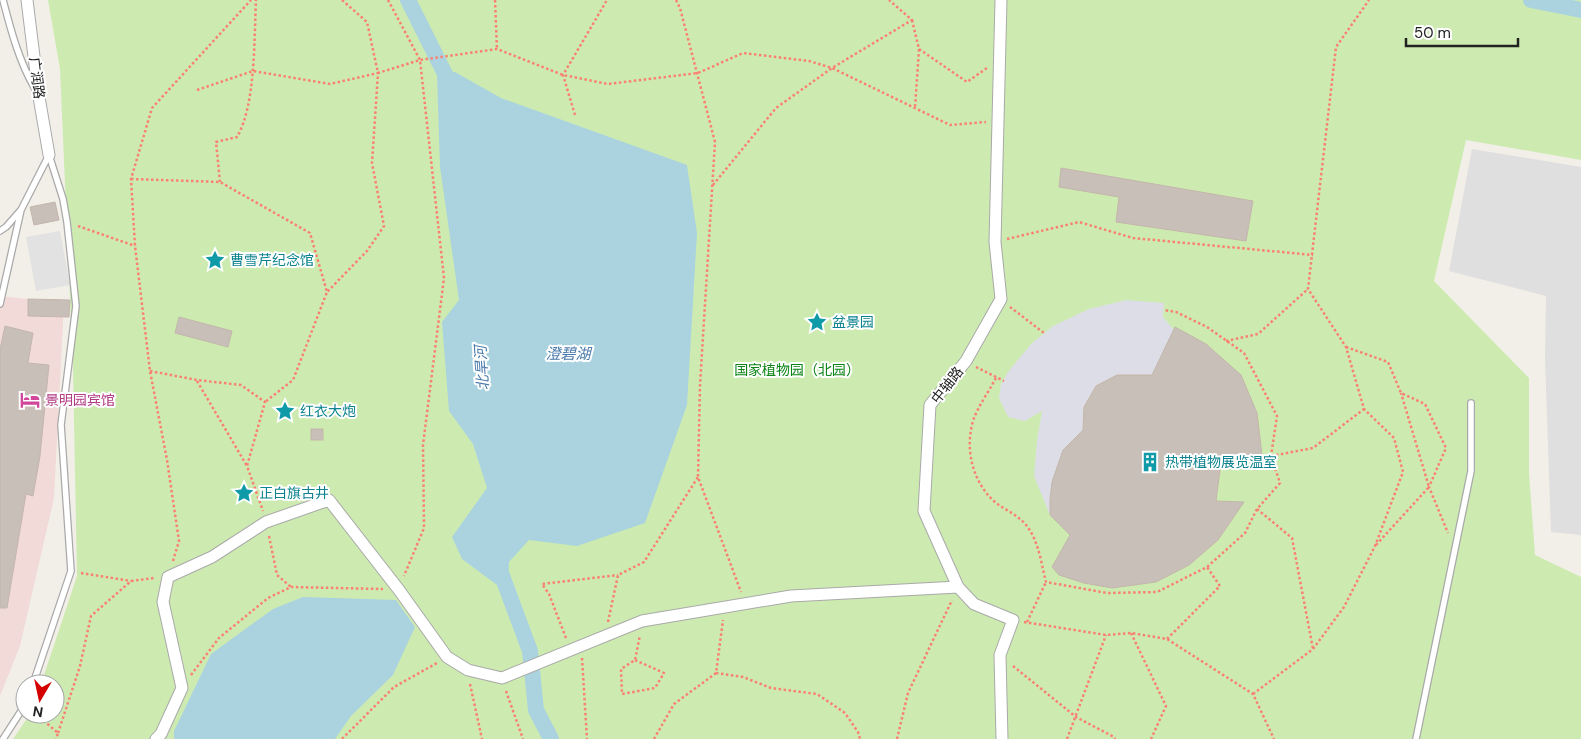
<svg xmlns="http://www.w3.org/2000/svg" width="1581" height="739" font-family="'DM Sans','Noto Sans SC',sans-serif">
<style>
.residential{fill:#e0dfdf}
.commercial{fill:#f2dad9}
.grass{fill:#cdebb0}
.parking{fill:#e2e2e2}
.plaza{fill:#dddde8}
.water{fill:#aad3df}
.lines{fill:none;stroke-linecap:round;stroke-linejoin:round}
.canal{stroke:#aad3df;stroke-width:16}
.building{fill:#c7bfb8;stroke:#c4b6ab}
.lane-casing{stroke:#a9a9a9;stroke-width:8}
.street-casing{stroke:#a9a9a9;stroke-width:13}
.path{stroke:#fa8072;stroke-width:2.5;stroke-dasharray:2.5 2.5;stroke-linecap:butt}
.lane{stroke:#fff;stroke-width:5.5}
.street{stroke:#fff;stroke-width:11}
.labels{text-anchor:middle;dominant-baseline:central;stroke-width:4;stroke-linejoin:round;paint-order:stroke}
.street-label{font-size:14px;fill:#222;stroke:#fff}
.culture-label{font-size:14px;fill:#0d838f;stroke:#fff;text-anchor:start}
.park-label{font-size:14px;fill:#0c8416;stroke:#fff}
.hotel-label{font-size:14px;fill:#b23c85;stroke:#fff;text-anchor:start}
.water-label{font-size:15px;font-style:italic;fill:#4a7aab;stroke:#fff}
</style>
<rect width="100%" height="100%" fill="#f2efe9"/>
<path class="residential" d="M1472 149 1581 167V535L1551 532 1545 358 1546 296 1449 271Z"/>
<path class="commercial" d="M0 296 64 303 54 498 20 646 0 696Z"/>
<path class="grass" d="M48 0H1581V160L1466 140 1434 281 1529 378V473L1535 555 1581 577V739H13L30 714H55V684H41L77 576 73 368 60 69Z"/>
<path class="parking" d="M60 231 70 285 36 291 26 237Z"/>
<path class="plaza" d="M1126 300 1164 303 1163 317 1174 330 1152 375H1117L1096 386 1084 407 1083 430 1063 450 1052 482 1050 515 1034 476 1037 441 1042 411 1025 421 1008 417 999 398 1001 384 1008 372 1031 344 1053 326 1089 309Z"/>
<g class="water">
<path d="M455 72 501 98 687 165 697 233 687 405 645 523 577 546 529 540 509 562 508 593 462 559 452 537 487 488 473 444 449 411 442 322 459 300 440 167 437 75Z"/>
<path d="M303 597 396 600 415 627 393 675 351 716 335 739H174V731L211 654 273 609Z"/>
</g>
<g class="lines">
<g class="canal">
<path d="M408 0 454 92"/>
<path d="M1531 0 1581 10"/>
<path d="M501 573 530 651 536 710 551 739"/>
</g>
</g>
<g class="building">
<path d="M1061 168 1253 201 1246 241 1116 222 1119 197 1059 187Z"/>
<path d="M55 202 59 220 34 225 30 207Z"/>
<path d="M28 299 70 300 69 317 28 316Z"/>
<path d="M179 317 232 331 228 347 175 333Z"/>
<path d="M5 326 33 333 28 363 49 365 40 456 33 496 26 494 7 608H0V349Z"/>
<path d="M1175 327 1206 344 1241 375 1257 413 1262 455 1220 470 1216 501 1244 502 1218 540 1189 565 1156 582 1112 588 1084 583 1059 575 1052 567 1070 535 1050 515V499L1052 482 1063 450 1083 430 1084 407 1096 386 1117 375H1152Z"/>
<rect x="311" y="429" width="12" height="11"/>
</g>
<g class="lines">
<defs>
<g id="lane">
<path d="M3 0C11 31 19 61 35 89"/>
<path d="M0 231 6 227 20 211"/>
<path d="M0 304 21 210 49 155"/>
<path d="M33 684 71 571 61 425 76 306 67 222 63 199 49 155"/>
<path d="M3 739 25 705"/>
<path d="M1416 739 1471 471V403"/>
</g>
<g id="street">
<path d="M27 0 39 97 49 155"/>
<path d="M1001 0 995 242 1001 299 966 361 930 405 924 511 958 587 974 604 1013 620 1000 655 1002 739"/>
<path d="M156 739 161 734 182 688 163 602 168 577 212 557 266 522 329 500 399 590 447 657 468 670 502 678 642 621 791 596 958 587"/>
</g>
</defs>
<use href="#lane" class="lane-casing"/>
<use href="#street" class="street-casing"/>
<g class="path">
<path d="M342 0 367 22 378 73 420 60 497 49 563 75 608 84 698 73 743 53 809 61 832 68 950 125 986 122"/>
<path d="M388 0 420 60 444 278 423 445 424 528 404 576"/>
<path d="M495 0 497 49"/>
<path d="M676 0 680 8 715 142 700 385 698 477 741 592"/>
<path d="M912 20 919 49 915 108"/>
<path d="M919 49 967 82 987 68"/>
<path d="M197 90 253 71 330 84 378 73 372 163 384 226 367 251 327 292"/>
<path d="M575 115 563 75 607 0"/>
<path d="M131 179 220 182 310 233 327 292 293 380 265 402"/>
<path d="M220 182 216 142 237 137C256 104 254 38 256 0"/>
<path d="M713 185 776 108 832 68 912 20 889 0"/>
<path d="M78 226 135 246"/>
<path d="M1007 239 1079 222 1133 238 1313 255"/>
<path d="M1010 307 1044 333"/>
<path d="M1226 341 1258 334 1308 289"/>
<path d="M1346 347 1388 362 1401 393 1425 404 1446 448 1429 487 1448 533"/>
<path d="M976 367 1004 381"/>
<path d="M150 371 197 380 241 385 265 402 247 466 263 511"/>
<path d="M996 378C989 391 979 405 974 418 964 447 972 482 995 502 1005 510 1018 515 1026 525 1039 541 1041 563 1046 582L1107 593 1157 592 1207 567 1245 533 1257 509 1280 483 1271 456 1277 416 1244 353 1207 327 1176 312 1164 310"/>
<path d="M197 381 247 466"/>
<path d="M1271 456 1313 448 1364 409"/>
<path d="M1257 509 1292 538 1313 649"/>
<path d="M269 536 277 575 291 587"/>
<path d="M1376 545 1429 487 1401 393"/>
<path d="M173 561 179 541 167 460 150 371 135 246 131 179 152 108 251 0"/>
<path d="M81 573 131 581"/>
<path d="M608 622 618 575 644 562 698 477"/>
<path d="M1024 622 1106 635 1131 633 1167 639 1253 694 1274 739"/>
<path d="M1027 622 1046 582"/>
<path d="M1131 633 1166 706 1151 739"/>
<path d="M566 638 549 594 542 584 618 575"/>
<path d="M1167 639 1220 586 1207 567"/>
<path d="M582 658 587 739"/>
<path d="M635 660 664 673 655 688 622 694 621 669 635 660 640 635"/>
<path d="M1013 666 1076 717 1114 737 1115 739"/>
<path d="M716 673 743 677 771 688 817 694 845 713 858 732 860 739"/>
<path d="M191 675 219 638 268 598 291 587 383 589"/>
<path d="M470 684 482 739"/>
<path d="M506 691 523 739"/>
<path d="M1253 694 1313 649 1344 607 1375 546 1403 472 1394 438 1364 409 1346 347 1308 289 1336 47 1369 0"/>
<path d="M36 714 58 733 56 739"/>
<path d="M58 733 80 666 91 616 131 581 154 578"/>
<path d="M342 739 394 687 437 663"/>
<path d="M654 739 674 704 716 673 723 620"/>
<path d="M897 739 908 693 952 600"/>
<path d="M1067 739 1106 635"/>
</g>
<use href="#lane" class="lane"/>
<use href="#street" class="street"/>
</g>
<defs>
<symbol id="sight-bare" viewBox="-9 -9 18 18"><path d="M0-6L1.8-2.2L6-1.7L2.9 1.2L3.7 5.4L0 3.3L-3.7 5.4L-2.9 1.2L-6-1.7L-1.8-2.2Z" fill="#0f9aa8" stroke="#fff" stroke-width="2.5" paint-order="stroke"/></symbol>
<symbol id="hotel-bare" viewBox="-9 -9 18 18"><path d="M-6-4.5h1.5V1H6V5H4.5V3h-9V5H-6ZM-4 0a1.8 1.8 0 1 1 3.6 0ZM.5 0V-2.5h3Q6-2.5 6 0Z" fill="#d1479c" stroke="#fff" stroke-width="2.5" paint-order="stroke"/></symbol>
<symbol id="building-bare" viewBox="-9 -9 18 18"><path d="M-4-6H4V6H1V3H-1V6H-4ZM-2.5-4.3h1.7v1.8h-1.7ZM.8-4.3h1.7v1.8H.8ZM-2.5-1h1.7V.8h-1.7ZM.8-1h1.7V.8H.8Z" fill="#0f9aa8" stroke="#fff" stroke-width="2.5" paint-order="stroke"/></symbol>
</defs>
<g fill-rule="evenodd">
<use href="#sight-bare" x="201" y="246" width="28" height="28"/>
<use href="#sight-bare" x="803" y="308" width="28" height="28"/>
<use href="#hotel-bare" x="16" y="386" width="28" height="28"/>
<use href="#sight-bare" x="271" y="397" width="28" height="28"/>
<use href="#building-bare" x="1136" y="448" width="28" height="28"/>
<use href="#sight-bare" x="230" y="479" width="28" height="28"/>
</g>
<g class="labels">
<g class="street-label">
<text transform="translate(37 78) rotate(83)">广润路</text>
<text transform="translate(947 385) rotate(-52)">中轴路</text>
</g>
<g class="culture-label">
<text x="230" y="260">曹雪芹纪念馆</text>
<text x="832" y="322">盆景园</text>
<text x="300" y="411">红衣大炮</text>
<text x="1165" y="462">热带植物展览温室</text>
<text x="259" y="493">正白旗古井</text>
</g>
<g class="park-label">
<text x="797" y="370">国家植物园（北园）</text>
</g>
<g class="hotel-label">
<text x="45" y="400">景明园宾馆</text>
</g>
<g class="water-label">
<text x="568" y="354">澄碧湖</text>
<text transform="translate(482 368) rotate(-94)">北旱河</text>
</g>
</g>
<g transform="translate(40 699) rotate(189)"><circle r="24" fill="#ffffff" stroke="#a7a7a7"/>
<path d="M0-4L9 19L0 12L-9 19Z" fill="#d40000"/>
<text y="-8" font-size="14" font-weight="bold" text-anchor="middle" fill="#222222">N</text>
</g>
<path d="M1406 38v8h112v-8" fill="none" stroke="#222222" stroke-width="2.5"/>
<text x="1414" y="38" font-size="15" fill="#222222" stroke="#ffffff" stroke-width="4" paint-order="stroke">50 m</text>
</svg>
